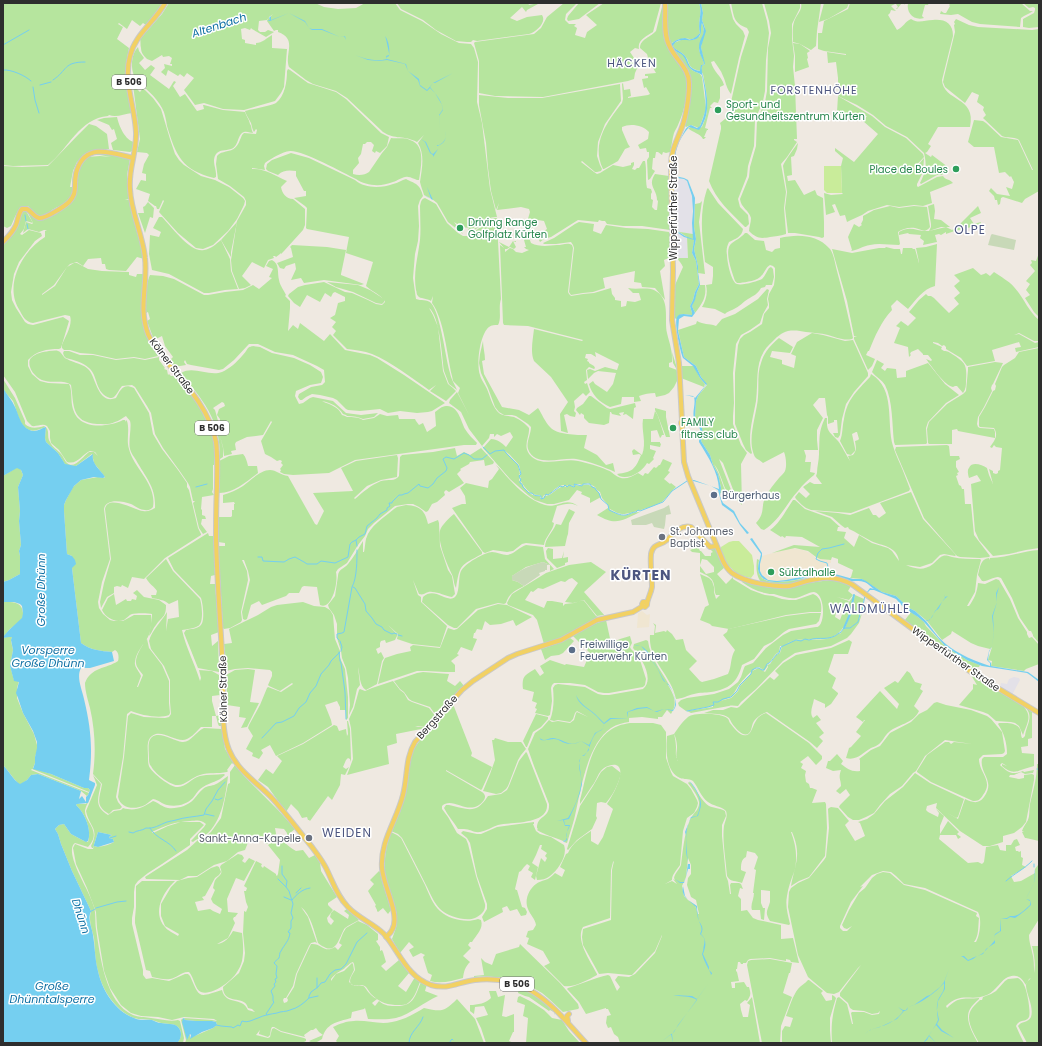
<svg xmlns="http://www.w3.org/2000/svg" width="1042" height="1046" font-family="Poppins,sans-serif">
<style>
.industrial{fill:#e3e1e8}
.education{fill:#f0e6d1}
.green{fill:#b6e59e;fill-rule:evenodd}
.cemetery{fill:#c8d9b8}
.pitch{fill:#c9ec9a}
.water{fill:#75cff0;fill-rule:evenodd}
.lines{fill:none;stroke-linecap:round;stroke-linejoin:round}
.stream{stroke:#75cff0;stroke-width:1}
.canal{stroke:#75cff0;stroke-width:2}
.major-casing{stroke:#c9c9c9;stroke-width:6}
.major{stroke:#f2d163;stroke-width:4}
.leisure-dot{fill:#2e9e5b;stroke:#fff;stroke-width:1.5}
.service-dot{fill:#5c6f8a;stroke:#fff;stroke-width:1.5}
.worship-dot{fill:#6b7280;stroke:#fff;stroke-width:1.5}
.labels{text-anchor:middle;dominant-baseline:central;stroke-width:3;stroke-linejoin:round;paint-order:stroke}
.shield{fill:#fff;stroke:#6d6d6d;stroke-width:1}
.shield-label{font-size:9px;font-weight:bold;fill:#2e2e2e}
.leisure-label{font-size:10px;fill:#27864d;stroke:#fff;text-anchor:start}
.street-label{font-size:10px;fill:#2e2e2e;stroke:#fff}
.service-label{font-size:10px;fill:#4e5e75;stroke:#fff;text-anchor:start}
.worship-label{font-size:10px;fill:#5b616d;stroke:#fff;text-anchor:start}
.water-label{font-size:11px;font-style:italic;fill:#0d6fa3;stroke:#fff}
.neighbourhood-label{font-size:11px;letter-spacing:1px;fill:#4d5680;stroke:#fff}
.quarter-label{font-size:12px;letter-spacing:1px;fill:#4d5680;stroke:#fff}
.district-label{font-size:14px;font-weight:bold;letter-spacing:1px;fill:#4d5680;stroke:#fff}
</style>
<rect width="100%" height="100%" fill="#efe9e1"/>
<g class="industrial">
<path d="M673 177 677 178 684 179 687 181 693 199 692 223 693 234 680 232 676 230 684 237 687 238 688 258H674Z"/>
<path d="M1014 677 1019 678 1020 680 1012 695 1000 688 1001 683 1007 684 1009 679Z"/>
</g>
<g class="education">
<path d="M791 548 803 550 810 553 816 558 831 560V563H829L828 568 830 571H832L831 574 826 573 815 574 793 579 777 581 768 580 762 575 759 568 762 556Z"/>
<path d="M642 611 647 615 650 614 649 627 637 628 638 613Z"/>
</g>
<g class="green">
<path d="M3 3H162L156 14 146 25 143 23 140 26 132 20 127 29 119 23 118 24 123 27 117 39 129 48 126 64 127 86 132 113C124 114 116 118 109 115L108 116C80 118 68 149 48 165L13 166 3 165Z"/>
<path d="M169 3H315L324 7 338 9 356 8 365 3H395L400 10 422 21 441 34 459 43 471 44 474 48 478 62 477 102 482 123 490 189 497 217C486 216 475 227 467 233L469 228 462 227 454 222 463 234 448 222 437 203 432 199 424 195C423 191 421 187 420 182 422 168 425 155 418 143L424 135 417 142C404 135 395 140 383 132L347 98 336 91 313 84 306 80 289 67C284 54 298 39 278 32V30H276L274 31 267 21 269 17V19H271V16L273 14 269 17 267 20 259 21 258 30 260 32H265L268 30 274 32 266 37 252 29 251 28 250 30 245 28 241 29 242 39 245 40V43L256 45V43C262 43 267 38 272 35V48L287 49 284 87 281 93 275 101 244 110 223 109 204 103 195 105 184 90 194 78 187 73 184 77 180 74 178 76 168 70 166 76 161 72 165 68 164 64 172 66V64H170L172 58 169 56 163 57 162 55 152 61 147 59C144 56 141 53 141 48 140 45 141 42 140 39L162 14Z"/>
<path d="M397 3H528L529 5 538 3V4L527 10 526 12 522 7 510 18 517 21 527 17 542 15C547 22 536 32 529 34L477 41 473 40 471 42H467L456 41 436 30 423 20 401 9Z"/>
<path d="M564 3H577L566 14 565 20 569 24H576L574 26 577 28 575 35 585 38 587 32 597 25 586 15 604 3H661L653 32C647 36 637 40 639 49L635 48 630 52 638 64H639L635 73 634 79 628 81 543 97 495 96 479 93V61L474 43 475 42 534 34 541 28 547 17Z"/>
<path d="M579 3H600L579 19 568 21 567 19 568 16Z"/>
<path d="M663 3 665 38C668 52 678 59 684 70 691 85 685 110 678 125 677 128 675 130 674 133 672 139 672 146 670 152L666 153 663 152 662 155 658 152H656L655 158H653L652 169 655 171 650 179 648 180 647 160 649 157V152H647L646 148 640 149 638 145 648 139 649 132C643 125 630 123 622 127V130L628 144 630 147 625 149 618 161 604 169H603C591 143 607 122 622 103L623 99 622 84 623 83 624 90 630 89 631 96 628 97V98L648 95 650 94 646 87 644 88 642 79 648 78V76H645V74L656 73 649 61 647 54 640 48C640 39 651 37 656 31Z"/>
<path d="M667 3H699C703 13 697 22 700 33 692 43 690 37 681 39 678 39 675 41 672 43L673 49C676 52 681 53 684 56 687 61 688 66 692 70 696 73 700 72 702 77L706 108 705 112 700 126 699 128 691 125 686 127 685 126 687 118 691 83 669 42 668 35Z"/>
<path d="M701 3H729L733 19 736 24 743 31 745 36 739 58 731 94C726 88 726 82 723 76 721 70 717 66 714 61L711 62C714 73 721 75 724 85L720 87V98L718 103 714 102 710 106 712 108H710L705 128 708 129V130H707L704 137H706L704 139H703C700 133 693 133 688 128L691 127 696 129 702 127C704 122 707 115 707 109 708 98 705 85 703 74L701 71 702 66 705 64 704 63 703 65H701V71C685 68 692 62 683 54 679 50 675 50 673 46L674 43 681 40H693L700 36C701 31 700 27 702 22L704 32 699 50 704 63 701 47 705 28 702 20 703 13Z"/>
<path d="M731 3H762L767 21 769 33 766 60 765 91 763 101 755 120 754 146 748 166 747 176 738 199 740 207 748 215 749 224 746 227H745C731 213 716 200 709 181L721 129V126L720 123 725 119 727 112 732 114 734 109 732 108 734 102H731L741 57 749 32 747 28C733 23 734 16 731 3Z"/>
<path d="M764 3H800V8L792 24V39L794 56 793 67 795 86 797 139H794V140L797 142 787 157 781 164 786 192 784 208 786 232V234C780 236 775 236 770 237 760 239 756 238 749 231 749 227 751 223 751 218 749 210 741 208 740 199L749 177 750 167 756 146 757 120 765 102 767 91 768 48 771 33 769 21Z"/>
<path d="M801 3H821L817 31 816 46 811 50 800 44 793 42C793 36 792 28 794 22 796 15 803 10 801 3Z"/>
<path d="M824 3H849L847 8 828 19 819 22Z"/>
<path d="M850 3H905L904 5V3H902L897 9H896L898 7 896 4H895L891 6 896 11 891 10 890 13 888 15 897 30C905 26 904 22 911 19 919 24 924 20 933 20 945 19 953 23 953 36L942 80C943 102 977 96 970 127H938L928 144 931 146 927 152 925 153 931 157 932 155 948 167 942 175H937L921 184 920 183C926 172 927 165 924 153L907 137 886 126 873 115 857 105 840 97 838 95V78L836 62 828 63 827 52 846 55V54L824 51 818 49V33H822L824 21 848 9Z"/>
<path d="M908 3H929L928 5H925L922 16 924 18C914 21 906 13 908 3Z"/>
<path d="M942 3H1021L1030 11H1033C1029 14 1025 15 1021 18L1020 27 980 24 972 22 958 14 951 15 940 14 941 11 944 13H946L950 6 949 5 950 4 948 3Z"/>
<path d="M1023 3H1039V27L1029 28 1023 27V19L1034 13 1035 10V8L1033 7 1029 8Z"/>
<path d="M956 19 969 25 978 27 1032 30 1039 29V191L1025 199 1022 203 1003 197 1001 198 1000 204 998 205 997 200H995L994 196 989 191 991 188 997 194 1010 196 1006 187 1012 189 1014 182 1011 176 1010 177 1005 172 999 173 994 147H974L968 142 974 120 983 121 986 123 1001 137 1018 140 1032 170H1033L1019 140C1014 136 1008 139 1002 136L983 118 986 115 983 110 984 107 977 102 979 95 972 92 965 103 945 87 943 82 944 77 954 36 955 32 954 25 955 24 954 22Z"/>
<path d="M793 43 800 44 810 51 807 53 808 58 807 59 809 67 795 72V56Z"/>
<path d="M138 47 139 51 144 58 139 63 145 70 151 65 155 68 150 75 169 89 174 81 176 82 173 86 180 97 185 94 197 111 204 109 203 105H204L223 110 245 112C246 116 249 119 250 124 252 127 251 129 253 133 251 133 247 131 244 132 237 134 239 147 231 149 225 151 220 149 216 154 211 161 217 169 216 177L214 178C182 170 176 156 167 126 166 120 165 113 162 108 156 96 144 88 135 78 130 69 131 54 138 47Z"/>
<path d="M288 69 290 70 308 83 336 92 346 99 381 133 389 137 387 146 380 153 376 151 375 153 372 151 374 145 371 142H367L365 144H363L361 154 358 158 359 163 353 170V174C359 176 365 175 369 172L382 153 387 147 391 138C397 139 404 137 410 140 426 145 421 166 419 180H417C414 179 411 177 408 177 403 176 398 181 393 182 381 187 366 186 356 179 344 173 302 150 290 151 282 152 272 158 265 163L264 166 265 170 252 168V169C264 168 276 176 287 181L281 187C282 193 286 199 293 199L305 209V225L303 230 284 251 281 254 280 253V254L276 257 275 256H273L274 258 268 260 264 268 252 262 242 276 251 285 245 288 239 289 232 271 231 260 237 221 246 205V201L244 197 230 186 218 179 216 164 217 156 219 154C222 152 225 152 228 151 237 150 239 142 242 135L244 133 256 134 257 130 256 129 254 132C252 129 252 126 251 123 249 119 246 115 245 111 252 109 271 106 276 103 285 96 287 81 287 71Z"/>
<path d="M620 84 621 101 605 124 598 142 597 156 600 165 602 169 601 171 597 172H595L582 161 581 162 594 172 597 174 600 173 613 165 623 167 631 165V163L634 162V165L632 169 635 170 637 168H639L643 161H645C647 170 645 179 647 188L651 189 652 192 651 194V199L653 200 652 207 655 210H657L658 201 657 200C657 189 647 186 655 174L669 176 670 230 642 226H623L607 224 605 221H602L599 220 598 222 578 220 551 237 544 239 540 242 539 240 547 237 546 234 535 238H534L547 229 544 221 538 220 529 232 525 229 530 212 529 209 521 207 497 210 499 203 496 210 491 191 488 168 486 143 479 105V95L508 98H542Z"/>
<path d="M133 85 140 92 143 88 153 98 161 109 170 139 175 154 179 160 184 165 201 176 215 180 229 187 243 198 245 201 244 205 237 219 228 231 213 245 203 249 196 248 178 233 159 212 164 201 163 200 159 209H157L156 206H155L148 201 150 194 136 189 141 180 146 181V174L142 173 144 164 149 155 147 153 137 152 140 139Z"/>
<path d="M838 96 872 116 885 127 906 138 923 154 924 157C919 162 910 173 904 174 900 174 895 170 892 170 903 176 905 175 914 168 918 165 921 162 924 158L923 172 917 184V186L918 187 937 177 943 176C945 180 950 179 953 183L930 192 932 203 923 206 914 205 899 207 887 205 868 211 862 215 851 220 847 222 845 215 840 216 835 204 832 205 835 212 826 215 824 193 831 195 843 194 842 193 841 166 843 158 835 151V148L854 162 878 134 863 121 867 116 843 118 837 112Z"/>
<path d="M117 117C119 126 125 140 134 142L132 151 130 152 113 150 111 143 117 139 114 129 112 130 109 125 97 120 104 118Z"/>
<path d="M89 124 96 126 107 134 109 149H99L91 151 77 162 73 171 70 187H72C72 179 73 169 78 163 76 173 76 192 69 200 64 205 58 206 52 210 48 213 44 217 38 215L37 216 28 206C17 207 15 218 11 226L7 228 3 226V166L22 167 48 166 79 134Z"/>
<path d="M798 143 797 149 794 156 791 157 792 175 787 176 788 181 795 180 804 195 815 190 817 195 823 198 824 222V237L822 238 819 237 795 233H788L785 208 787 192 783 166C784 162 795 147 798 143Z"/>
<path d="M102 152 130 159 127 175 129 199 125 200H129L140 239 144 259 137 257 126 271 109 270 106 269 105 264H102L101 258 88 259 83 266 77 262 70 264 67 267 54 285 42 294V295L55 286 67 267 74 263H77L88 269 102 271 129 272V275L136 277 137 274H144L141 302 143 318 159 355 158 356 145 359 134 357 116 359 93 354 80 353 70 350H64L62 348V345C65 337 73 325 70 316L65 315 33 323C26 322 23 317 20 311 3 286 22 251 45 237V231L47 230H44L39 232 28 229 23 233 26 222 32 224 33 223 27 211 25 209 39 219 70 203 80 166 87 157 100 156 111 157 100 155H90Z"/>
<path d="M291 153 309 158 355 180C365 189 382 188 393 184 398 183 402 180 406 179 416 184 420 184 423 196L420 200 418 206 419 226 418 241 415 254 413 278 416 299C421 301 427 299 431 303 441 315 445 356 450 373 451 379 455 385 457 390L449 384 444 371C442 357 440 316 429 308L433 315 438 327 443 371 448 384 453 388 456 391 446 401 430 391 436 385 429 390C412 378 391 362 372 354 364 351 355 350 347 349L333 335 336 331 332 327 336 322 330 318 335 315 338 303 345 301V297L335 292 333 293 331 297 325 293 320 302 307 295 300 307 294 303 288 296 289 294 298 287 305 285 324 282 345 292 352 293 368 300 376 304 382 305 385 302C382 295 371 291 366 286L373 262 346 253 349 237 307 229 306 228 307 208 305 206 294 198 306 196V191H304L296 176V171C289 170 283 170 278 175L268 171 266 169 267 164 272 160Z"/>
<path d="M708 188 718 203 743 229C742 237 735 239 729 242 727 246 726 250 727 255 727 261 731 282 737 284 742 286 758 281 762 279 765 276 767 271 769 268L771 267 773 269 774 277 772 285H766L765 287 761 288C758 294 753 296 748 299 743 302 739 307 734 309 730 311 728 311 725 314L715 309 702 307C706 300 708 293 706 285L712 284 713 276V267L705 262C702 237 699 213 707 189Z"/>
<path d="M425 198 436 204 447 223 458 233 463 236H467L471 234 485 224 492 221 486 222 473 231H472C478 225 487 217 497 218L496 220 492 221H496L497 222 501 299C498 308 502 318 498 325 494 325 492 325 489 327 480 334 476 364 480 375 481 380 485 384 487 389 490 396 492 405 497 411 502 417 508 415 514 417 519 419 526 424 529 428 530 438 521 447 532 457 543 467 564 458 578 461 587 463 599 466 607 470 611 471 612 473 615 475 623 481 630 478 638 473L643 476 645 473 648 474 654 467 656 468 659 465H660L663 459 672 463 668 471 670 472 664 479 670 484 671 483 676 487C671 491 668 496 663 501 659 505 627 515 622 514 618 514 612 510 608 508V505L602 498 600 492 597 490 595 487 588 483 581 485 580 484H574V486L569 485 566 486 564 485C562 485 559 486 558 487 552 490 552 495 544 495L542 499 540 495C530 496 525 488 520 480L521 478 519 475 521 474 519 465 510 455 504 450 518 465 520 474H519L520 478 519 480C524 488 530 497 540 496V498L542 499 544 498V496C553 496 555 488 564 486L566 487 569 485 574 487 575 485 581 486C590 482 598 489 601 497L590 503V498L581 494 582 492 577 490 569 500 554 504H547L535 500 528 495 510 479 483 448 491 439C497 439 502 443 506 447L513 437 510 432 501 436 497 434 494 437V434H490L489 438 482 446 469 429 461 412 449 403 450 400 457 392 469 415 458 393 460 388 453 381 452 376C447 355 444 319 432 303L433 296 431 301C427 298 420 299 418 296 416 294 417 292 416 290 413 272 418 257 420 240 421 229 420 217 420 206 421 202 421 199 425 198Z"/>
<path d="M702 201 699 222 705 274 698 273V266L694 249 696 239 694 227 695 204 700 203Z"/>
<path d="M148 202 154 208 153 218 150 217 145 233 138 213H144L143 207 145 206Z"/>
<path d="M934 204 935 211 934 219 941 220 950 227H941L929 231 946 227 952 230 956 228 978 206 981 213 970 218 974 224 981 222 980 227C970 226 956 231 946 234V232L941 235 939 234 935 235 937 242 923 245 924 241 920 238 921 235 909 234 908 233 899 235V232C911 225 917 232 929 231L931 227V224L928 206Z"/>
<path d="M890 206 899 208 914 206 927 207 930 227C925 234 921 229 915 228 909 227 902 229 898 232L900 244 899 245C889 245 879 243 870 245 863 246 858 250 851 251L852 250 848 237 854 224 859 227 862 225 861 224 863 220V216L874 210Z"/>
<path d="M22 211H26L33 223 26 221 24 229 20 234 22 235 29 230 41 233 42 236 35 241 19 262 14 274 11 292 12 300 16 308 25 322 28 324 33 325 63 317 69 321 61 348 59 349C47 349 36 351 28 360V366L32 374 40 381 48 383 69 384C72 389 71 398 72 405 73 410 75 416 79 419 89 429 111 426 123 420H125V422L126 420 127 421C130 430 126 440 129 449 134 469 157 484 153 507 151 509 149 511 145 510 140 510 135 506 131 504 122 501 106 498 104 509L110 559 102 582 98 602 99 608 103 614 110 620 114 621H123L134 615H151C152 621 151 631 148 637 144 644 136 652 135 662 134 667 140 672 141 676L137 687H138L143 675C141 672 136 667 136 663 135 656 143 644 147 639L149 648 162 665 169 681V703L170 713 169 715C160 719 140 715 131 711L127 714 123 757 116 797 118 802 122 807 120 809 113 810 109 814C94 805 100 798 102 784L93 774C96 752 95 730 90 708 88 700 85 691 85 683 91 667 106 669 118 661 119 658 119 652 115 650L112 652C101 651 90 650 81 643L72 568V556L67 554 64 511V505L66 500 73 487 81 480 98 477 104 478 105 477 94 463 92 454 76 466 66 465 64 463 58 453 46 442 45 438 46 427C39 429 34 433 27 429 18 423 17 410 13 401 10 397 5 393 3 389 2 386 3 382 3 379L15 398 25 421V424C30 429 37 428 44 426 51 430 46 436 50 442 52 447 58 450 61 454 63 456 64 459 66 462 74 471 83 456 89 452H94L98 456 95 452 90 451C82 454 78 465 67 462L59 450 51 443 50 438V431L47 426C42 423 37 427 32 426L27 421 15 392 3 375V243L9 237Z"/>
<path d="M159 217H162C171 226 190 253 204 250 211 249 216 244 221 240L230 259 231 271 238 289 225 290 209 293H204L169 274 152 270 149 254 150 235 159 237 161 232 153 228Z"/>
<path d="M237 222 231 252V257L221 240Z"/>
<path d="M579 222 594 224 593 231 601 234 606 225 626 228 648 229 669 232 670 234 671 257 664 260 665 266 660 271 665 300 655 288 642 287 641 283 634 282 635 271 603 278 605 288 593 292 583 293 571 295 569 292 574 248 573 245 571 242 556 244H544L543 243 554 238 575 224Z"/>
<path d="M676 230 680 232 693 234 694 241 692 253 696 261 699 284 695 292 693 300 690 306 692 313V315C686 315 679 312 677 319L674 318 675 285 683 267C681 263 679 259 674 258H688L687 237Z"/>
<path d="M745 233H747L755 240 764 241 766 250 772 252 775 249 780 248V238C796 234 817 234 829 248 834 253 835 264 837 271 843 293 848 315 853 338L852 339C843 341 836 337 828 335 820 333 813 333 806 332 800 331 795 330 788 331 781 333 778 336 773 341 753 358 759 378 756 401 753 418 747 437 752 453L751 454 746 450 743 444 735 424V373L738 345 740 339 744 335 750 332 762 324 764 314 769 308V304L768 299 769 294 774 285 775 277V268L773 266 770 265C766 267 765 272 762 275 758 281 746 282 740 283H737L735 281C732 272 723 249 732 243 737 239 741 238 745 233Z"/>
<path d="M528 235 531 243C539 247 548 246 557 245 562 245 568 242 572 245L573 248 568 292 569 294 571 296 583 294 594 293 611 288 612 294 615 298V300L621 301V307L626 306 627 301 635 302 641 300 639 293H633L628 288C636 290 647 287 654 290 671 298 664 319 667 333 668 338 670 343 671 349 672 353 672 357 672 361V362L669 363V367L677 370 673 363 672 352 676 365 678 379 674 387 669 393 665 395 656 397 655 393C650 393 644 394 639 396L641 401 634 402V397H622L621 404 610 407C599 402 592 395 589 384L593 381 595 384 607 392 613 384 616 373 598 371 594 373 588 379 587 370 590 369 595 371 605 367 617 370 619 364 595 352 596 357 591 354H586L585 358 588 359 587 361 589 362V363L594 366 595 368 594 369 589 367 586 370 587 380 584 382 585 384 587 383 590 392 586 396 583 393 574 401 575 407 574 411 576 413 575 417 570 416 567 414 564 415 568 433 561 431 560 414 568 402 551 377 534 361C530 352 533 339 534 329L582 341 583 340 528 326 504 325 503 323 500 245 504 248 499 242 509 247 513 241H516V242L513 241 516 247 514 249 510 247 507 249H505V252L510 248 513 249 516 252 522 253 529 250 526 249 524 247H526L524 240Z"/>
<path d="M937 244 935 286C923 289 916 300 908 309L897 300 891 306 892 310C881 322 875 336 869 351H868L866 355 875 359 872 366 868 370 854 339V337H857L854 336 847 301 832 249 852 253 879 248H885L886 247 894 249H900L901 254H902L903 248H912L913 249H915L919 263V294V262L916 248 926 247Z"/>
<path d="M292 245 327 247 346 250 341 274V275L364 284 361 285 324 280 304 283 301 278 291 280 296 269 295 263 286 266 284 269 280 268 277 263 293 257 291 248 290 247Z"/>
<path d="M1039 253V263H1037H1039V317L1034 312 1025 298 1030 295 1026 290 1030 284 1026 281 1035 271 1030 265 1032 263 1031 260 1036 261Z"/>
<path d="M272 260C280 264 277 273 279 280 280 286 284 290 286 295L285 296 290 301V308L288 331 293 325 298 329 300 323 324 341 330 334 345 350 370 355 377 358 404 375 445 403 432 411 428 412 417 413 400 411 388 413 380 409 360 411 348 410 346 409 337 400 333 398 320 395 312 394 306 397 302 400H300L298 397 299 394 311 387 322 385 325 382 324 370 317 366 293 355 275 352 258 344H249L234 360 223 369 219 370 191 365 187 364 185 360 184 362 186 365 174 367 169 361 173 357 165 346 162 336 154 340 147 321 150 319 148 312 146 313C145 303 146 283 150 275L163 276 174 279 204 295H208L225 292 243 290 253 285 259 289 272 278 269 277 273 269 266 266 269 261Z"/>
<path d="M973 268 981 275 984 274 986 273 990 276 994 272C1001 277 1009 281 1014 287 1024 298 1028 311 1039 320V341H1034L1019 333 1014 335 1019 334 1035 343 1039 342V347L1016 352 1015 348 1021 347 1019 342 992 350 995 361 967 366 961 358 946 349V347L944 345 942 346 938 343 933 342V343L942 347 941 349 944 351C948 351 949 352 952 354 966 363 967 365 966 381 966 385 966 389 963 393L957 386H955L953 387C945 386 932 367 926 359L931 361 932 360 928 355H923V354L918 349 911 352 910 354 911 355 909 357 908 347 894 343 900 328 896 326 901 321 908 326 916 318 909 312 919 300 926 294 928 296H931L934 298 949 313 959 304 954 298 960 293 954 286 960 281 954 275Z"/>
<path d="M327 282 358 285 370 290 384 299V302L382 304 376 303 353 292 336 287Z"/>
<path d="M700 285H705C707 297 702 304 695 313L692 306 695 298 697 292Z"/>
<path d="M767 289 769 290 767 299 768 305 767 307 763 314 760 323 750 330 741 335 736 344 733 373 734 403 733 416V424L741 445 747 453 741 464 742 505 737 500 723 463 719 459 735 500C731 496 727 492 725 488 721 479 720 472 714 464L719 474 724 488 727 492 720 493 721 488 718 474 713 465 710 455 701 441 703 436 701 425 697 422 695 417 696 401 698 396 707 385 701 377 696 366 684 357 678 330 696 324 697 321C704 325 708 323 716 326L722 319 735 314 758 299Z"/>
<path d="M812 333 823 335 845 341 853 340 868 373V376L854 392 846 404 842 419 840 435 838 438 835 437 833 433H838L837 420H834V422L828 424V417L827 415 825 398H819L813 405 823 418 817 430V440L818 450H804L806 456 805 462H811L810 472 815 473 814 475C808 480 802 485 798 491 786 504 780 520 764 530L761 529 756 523C766 512 760 507 766 496 769 490 774 484 779 478 781 476 784 473 785 471 787 466 786 457 784 452L763 463C758 458 755 460 753 452 748 436 757 413 758 397 759 385 757 373 761 363 764 352 771 345 779 338L793 347 790 353 772 351 770 357 782 360V364L794 368 796 356 791 354 797 342Z"/>
<path d="M483 341C483 347 485 354 485 360L482 361 484 374 502 407 519 410 529 415 538 408C542 414 545 422 550 427 557 435 577 435 587 435L584 448 597 455 606 465 613 463 615 472C604 467 589 461 576 459 562 457 535 468 528 449 526 442 531 434 531 427L528 424 516 416 512 415H504L499 412 495 407 488 388 481 373 479 363 480 354Z"/>
<path d="M253 346 260 347 272 353 294 358 310 365 321 372 323 377 321 383 310 385 296 391 295 396 299 404 303 403 310 398 313 397 333 401 346 413 361 415 378 413 374 417 363 419C359 417 353 416 347 416L346 415 343 414C338 406 331 403 322 401 330 405 338 406 342 415L345 416 347 417C353 417 358 417 363 420L374 418 380 414 387 416 398 415 399 419H415L416 421 419 425 423 423 427 432 436 426 435 412C438 410 442 406 446 406 458 405 461 421 465 429 468 434 473 439 477 443L476 445H464L355 460 329 473 293 475 284 474 280 472 281 470 280 469 283 465 281 463 282 461 280 460 277 461 271 457 265 454 261 441 272 422 271 421 263 435 247 437 236 442 235 444 236 450 231 451 232 454 224 456 223 447 220 436V419L217 415 219 409 225 406 224 403 222 402 213 408 215 410 220 428V436L223 448V457L220 459C221 420 203 401 181 373 193 365 209 377 222 372 229 369 237 362 242 356 244 354 246 351 248 348 250 346 251 347 253 346Z"/>
<path d="M1039 348V471L1038 472H1039V548L1026 550 1009 554 993 556 979 540 975 531 971 484 981 481 977 475 969 478C968 475 967 470 969 468 972 461 982 465 987 468L989 475 993 484 989 469 993 471V473L996 474 998 473V471L1000 470 1002 448 996 447 994 445 992 448 990 447C994 441 999 436 994 428L980 427 979 426V417L985 407 993 391 995 390 996 386 995 384 1002 367 1004 365 1015 358 1019 352Z"/>
<path d="M49 351C52 351 56 350 58 351 62 352 63 358 67 359 74 363 84 364 89 370 96 378 98 405 116 398 121 389 123 383 134 388L149 413 153 434 162 449 178 470 187 483V487L189 490 198 528 201 534V535L165 558 144 579 132 577 128 588 122 585 121 587 117 586 114 587V593L107 597 101 608 100 602 104 583 111 559 105 509C108 494 134 510 143 511 148 512 151 510 155 508 156 487 146 478 136 460 134 457 131 453 130 449 128 442 132 426 130 421 129 419 127 418 126 416 122 418 119 421 115 422 110 425 103 424 97 424 71 422 74 405 71 385L72 384 71 385C63 378 48 386 37 377 34 374 31 371 30 367 29 364 29 360 31 358 36 353 43 352 49 351Z"/>
<path d="M64 351H69L80 355H93L116 360 134 358 145 360 159 357V360L165 368 164 369 167 370 168 375 169 374 171 376H174L175 375 160 358 161 357C179 379 209 411 214 440 215 448 215 457 214 465H213V489L212 492 214 495 202 497 201 509 202 510V515L205 516 206 519H202L201 524 207 532 203 534 199 528 193 503 195 501H193L190 487 188 483 179 470 163 448 155 434 151 413 147 406 135 387 132 385 122 386C119 389 118 393 115 396 113 398 112 398 110 398 95 394 98 375 89 368 83 362 73 360 66 358L64 356 63 353Z"/>
<path d="M877 360 884 364 881 368 885 371 887 368 896 369 897 378 906 377V371L928 363 945 384 959 395 946 403 928 422 926 428 927 443 926 444 895 445 894 442C892 425 893 401 885 385 882 380 876 377 872 372Z"/>
<path d="M995 362 1003 363 993 384 992 385 991 388 992 391 984 407 978 417 977 424 978 427 980 428 994 429 995 432V438L958 431 957 429 952 430V444H929L928 443 927 429 929 422 947 404 963 394 966 391 968 370V367Z"/>
<path d="M680 366H694L700 378 705 384 704 387 681 378Z"/>
<path d="M871 374C896 389 886 422 893 446 895 453 898 459 901 466 904 473 907 481 910 489L909 491 851 513 811 510 806 508 802 505 796 499 795 497 799 492 806 498 810 494 803 487 810 482 814 484H822L816 476 817 473C817 467 819 460 819 454 820 438 818 433 825 418H827C826 432 830 432 838 441 842 446 846 455 850 461L848 456 853 455C857 450 856 447 855 441L858 440 859 439 857 432H856L852 434 855 448V451L851 455 847 454 840 441C843 434 842 427 844 419 847 399 857 391 870 377Z"/>
<path d="M589 396H591L607 408 610 409 635 403 636 407 634 408 633 419 626 414 623 415 624 412 619 413 621 416 612 414 611 412H610L609 423 604 425 589 423 584 418V415L581 413 580 415 576 410 577 408 583 404Z"/>
<path d="M655 408 666 411V417L670 437H666L658 416 655 410Z"/>
<path d="M655 411 658 416 664 435H662L661 437 660 438 657 430 651 431V442H660V443L661 444 660 447 650 445V449L656 451 653 458 654 459 649 464 647 463C642 472 629 480 619 476L617 474C632 472 635 470 641 455L639 454 633 455 632 451 634 449 642 455C647 442 641 431 643 419H653Z"/>
<path d="M947 445 949 446 950 456H959L960 459 956 461V467L959 472 957 473 958 475 956 476 959 485 961 486 962 489H964L965 504H971L974 535 990 556 989 557 980 558 960 557 957 556 924 518 895 450 896 447Z"/>
<path d="M455 448 457 456 464 452 470 455 481 448 494 462 493 464 485 466 484 460 470 462 469 464 460 469 461 470 457 474 464 483 449 492 446 490 444 492 445 495 437 502 432 504 428 511 426 512 419 507 413 504H408L395 506 374 523 368 529 365 536 358 545 347 563 338 569 336 572C338 581 334 600 326 605 324 606 322 606 320 605L317 587 304 586 302 587 299 593H289L286 596 262 605 259 601 251 605 247 619 245 620 243 619 242 612 250 580 248 571 244 560H242L247 571 248 580 241 612 242 620 241 622 230 628 224 629 223 628 218 546H225V543L218 542V517H231L232 516V510H234V504H235L234 502 223 503V495C230 493 237 490 243 486 250 481 260 470 270 470 276 470 281 475 288 476L315 524 317 525 324 511 313 493 353 491 341 468 356 461 397 455 398 458 397 477 381 480 367 486 354 498 355 499C363 492 371 485 381 481 388 479 395 482 399 476L400 457 402 455 433 452Z"/>
<path d="M243 454C246 457 247 462 248 466H257L258 473C247 481 233 494 218 493L219 461 229 456Z"/>
<path d="M496 465C501 469 505 475 509 479 519 490 530 500 545 505 557 509 565 496 578 506 571 502 564 504 557 506L552 522 554 523C553 531 545 537 544 545L526 543 522 544 513 551 507 552 493 550 485 553 483 552 452 508 462 504H466L465 496 460 488 466 483 488 488 489 481 492 479 499 469Z"/>
<path d="M16 468H20L23 475 18 487 20 511 19 521 21 545 19 551 20 556V574L9 580 3 582V476Z"/>
<path d="M911 492 923 519 956 555 955 556 944 554 940 555 932 563 920 567 906 565C915 569 924 571 933 564 936 562 939 557 943 556 945 555 949 556 952 557 961 559 971 559 980 559L981 560 977 575 975 592 967 606H969C974 599 977 593 978 583L985 584 996 579 999 580 1010 599 1018 618 1027 632V634L1029 638 1032 637 1039 645V664L1026 669 1024 671 991 666 992 661 988 660 992 647 990 649 978 646 971 643 952 631 951 634 942 640 927 621 915 611 909 608 896 596 882 592 862 579 850 578 851 577 853 570 838 563V559L832 557 831 560 820 559 816 557 808 551 795 548 772 553 794 545 820 547 802 537 786 536 785 538 782 536 781 537 770 530C780 523 786 510 793 500H795L805 509 830 518 840 527H838L837 531 846 532 844 538 854 547 859 535 872 543 888 548 892 551 899 561C897 546 882 546 871 541 863 537 856 532 849 529L848 527 845 528 841 525 832 517 815 511 838 513 850 515 869 508 873 515H876L879 518 886 513 880 503Z"/>
<path d="M406 505C421 506 425 511 428 524L438 520 439 523 440 546 448 570 452 576 455 594 452 597C445 596 439 592 432 592 426 591 425 596 419 594L413 580 418 595 421 597V602L447 626 440 647 412 644 397 639 398 634 388 625 397 634V636L395 640 386 643 385 640 381 641 380 643V647L376 649 378 654 381 652 384 658 382 661 377 684 366 690C359 686 360 674 358 667L360 685 357 689 353 707 349 715 350 705 348 678 346 668 342 658 341 651 337 638V624L334 615 329 608 328 605 335 596 338 576C338 569 344 569 348 564 354 557 358 549 363 541V552H364C365 548 365 543 366 539 370 525 384 518 394 509L397 507Z"/>
<path d="M608 508C612 512 621 517 627 515 632 513 635 512 640 512 621 521 616 526 597 515Z"/>
<path d="M569 509 575 512 569 523 568 534 567 537 565 546 545 547C545 538 553 532 556 524L561 525Z"/>
<path d="M454 514 482 552V554C460 566 460 564 456 588 454 585 454 581 453 577 452 574 450 571 449 568 445 559 436 537 441 528 444 523 450 517 454 514Z"/>
<path d="M208 533 209 536H214L215 575 211 576 210 584H215L219 632 211 635 212 646 218 641 219 672 198 668 184 633 186 630C190 629 198 629 201 625 205 621 203 604 201 598L174 570 168 558Z"/>
<path d="M526 545 543 547 545 559 554 569 550 571V565L543 562 526 567 512 576V580L518 582 524 586C516 590 509 593 506 603L504 604 498 603 476 609 457 628H454L448 625 422 602 423 597C435 586 447 604 455 597 460 593 458 577 461 571 464 564 485 552 492 552 497 552 502 555 507 555 515 554 519 547 526 545Z"/>
<path d="M698 547 700 551H701L705 556H711V553L713 552 710 549H716L725 567 717 574 726 584 733 577V579L751 590 765 595 773 596 782 599 789 600H796L813 594C821 597 822 605 821 612H810L786 615 729 629 712 626 710 624 700 620 705 607 709 605 700 574 709 578 712 581 714 587V592L716 599 720 595H716C714 591 715 589 714 585 713 577 706 575 700 572V566L706 574 714 572V567L707 560 702 559 700 565V553L692 552 690 550Z"/>
<path d="M548 548 553 549V559L562 558 564 551 563 558 568 557V562L565 563V565L557 568 547 558 546 551Z"/>
<path d="M1039 550V643L1033 636V635L1031 631H1029L1020 618 1012 598 1001 578 998 577C993 577 987 582 982 581L978 575C980 568 980 559 989 558L990 560V558C1007 558 1022 551 1039 550Z"/>
<path d="M166 559 173 571 200 599C202 605 204 623 198 626 193 629 187 629 182 630 186 648 195 664 200 681L201 678 199 670 212 671 219 675 220 695 212 696V701L216 716 222 715 221 726H219L218 724 216 716H212V727H201C197 731 192 737 187 739 177 744 162 728 152 736 146 740 148 750 148 756 148 761 148 765 150 768 154 774 171 788 178 787 186 787 192 778 200 776 208 774 216 775 224 774L225 775C218 782 211 782 203 787 199 789 196 794 193 798 186 805 176 807 167 805 162 804 159 800 153 799 150 801 148 803 145 805 135 810 121 809 118 797L124 757 128 716 131 713 144 717 165 718 169 717 171 714 170 702V680L164 666 151 649 149 641C152 630 161 622 167 612L166 631 168 619 179 617 178 600 169 604C165 600 157 599 152 598L151 595H156L157 591C154 586 149 584 146 578Z"/>
<path d="M757 559 759 560C750 602 815 570 831 576L802 580 801 582 785 585 761 582C756 576 756 567 757 559Z"/>
<path d="M591 562 606 572 584 592 605 616 603 615 597 616 584 600 573 603 565 602 578 583 572 578 569 579 565 582 561 581 543 589 538 588 533 592 531 591 525 600 544 608 547 601H552L563 603V606L565 604 574 603 583 600 585 602 596 616 598 617H603L589 622 565 637 544 644 537 620 533 615 508 605 507 603 509 599 512 594 546 573 569 565Z"/>
<path d="M830 580 838 581 851 586 848 591 853 595 849 600 837 597 849 601 844 607 837 608 835 617 840 620 844 609 854 595C851 609 848 629 834 636 828 640 817 639 810 639 801 640 794 639 786 644 789 643 792 641 795 640 809 637 827 644 839 633L840 634 844 628C858 629 861 615 864 604H865L859 623 851 634 847 638 831 646 804 651 795 653 783 661 756 689 741 702 738 706C735 706 732 705 729 706 716 708 703 711 691 713L687 711 713 707V703L731 698 738 691 740 686 751 674 752 671 759 668 765 672 768 667 767 665 770 664 776 655 780 653 782 646H780L779 652C773 655 772 662 767 664V667L764 671C763 670 761 668 759 667 755 666 742 681 739 685 736 689 734 695 730 697 727 699 716 702 713 703V706L686 711 679 706 678 703 681 700 687 698 714 694 729 689 738 682 741 677 744 668 745 666 753 663 766 648 783 635 791 631 816 627C817 627 818 627 819 626 825 621 825 594 814 592 809 592 801 597 796 598 788 599 782 596 774 594 771 594 768 594 765 593 756 591 749 587 742 582L743 581 765 587 776 588 794 587 808 583Z"/>
<path d="M137 590 144 597 159 600 166 605C166 618 162 616 156 625 153 628 152 633 149 636L152 617V614C149 613 135 613 132 614 129 615 127 618 124 620 115 623 106 618 102 610L108 598 114 594 116 605 126 599 127 601H131L132 599 136 600 137 596 133 593Z"/>
<path d="M855 595 864 599 858 622 850 628H845L850 615Z"/>
<path d="M3 602C12 602 22 601 23 613 23 615 23 617 22 619 19 623 13 626 9 630 7 632 6 635 3 637Z"/>
<path d="M303 602 314 606 325 607 330 610 333 615 335 639 340 651V658L345 669 346 679 348 697V718L346 720V710H340V707L337 701 325 705 331 720 332 725 303 743 276 756 270 745 261 750 263 753 259 759 252 756 253 753 246 749 253 736 248 728 249 725 260 705 267 688 268 687 281 692 293 684 292 683 280 691 269 686 268 685 272 676V672L270 670 248 668 235 669 226 671V660L224 644 232 643 229 629 258 615 271 607 277 605Z"/>
<path d="M498 604 507 605 532 617 516 626 513 620 501 624 490 625 485 621 482 630 477 629 475 633H474L473 638 477 639 472 651 461 647 457 654 459 655 451 661 455 665V672H445L426 671H417L378 684 383 662 385 658 397 654 411 651 410 647 413 645 440 648 448 628 454 630 457 629 478 610Z"/>
<path d="M911 612 918 617 924 622 926 626 945 646 967 660 980 665 979 667H976L970 669 940 646 938 643 934 642 905 620Z"/>
<path d="M810 613H821L819 621 816 624 789 629 784 632 772 642 764 646 754 659 742 665C737 683 729 689 711 692 705 693 700 692 694 694 688 695 682 699 676 699 671 674 648 661 650 635H654L655 626 653 623 656 625 655 633 664 631 666 632 667 630 672 634 676 640 683 639 686 650 697 661 689 669 700 681 702 682 714 679 728 674C732 666 730 658 735 650L723 635 727 632 728 629 786 616Z"/>
<path d="M606 620 611 643 620 639 630 636 632 643 630 647 631 649 637 655 640 660 646 679 645 685 643 687 609 693H604L598 692 585 685 570 683H554L552 685 551 688 552 701 550 715 548 716 535 713 537 709 535 708 537 703 532 701 534 692 523 689C522 676 524 676 535 669L540 676 544 673 540 666 550 660 565 665 566 664 584 667 590 653 573 636 594 624Z"/>
<path d="M7 637H12L11 641 13 650 10 666 14 680 19 681 17 688V698L23 713 34 734 37 745V751L35 757V763L33 768 51 774 84 788H88L90 790 89 792 32 769 31 770 51 778 89 793 87 796 81 791 38 774 31 775 27 780 20 785C14 780 9 771 3 765V638Z"/>
<path d="M570 638 574 641 563 653 559 655 551 656 545 660 541 649 553 645Z"/>
<path d="M646 640 648 641C650 657 660 669 668 683L669 685H668C674 695 678 703 671 714L667 710 662 717H658V719L642 717 629 718V722C623 723 617 724 611 728 588 744 582 784 576 811 574 822 570 832 567 843L564 842 566 840 563 841C556 838 543 834 537 830L538 829 537 828C537 815 550 819 549 804L534 766 528 749 535 733 542 728 549 720 552 722 558 721 570 723 574 720 576 713 577 712 588 717 577 711 575 713 573 719 570 722 558 720 554 721 550 720C554 710 554 699 553 688L555 685 558 684 585 687 598 694 603 695H609L643 689C655 679 641 657 633 648L634 644Z"/>
<path d="M849 640 852 642 848 654H834L828 672 836 678 832 688 838 693V694L831 704 825 708V704L814 699C813 706 809 712 813 718L817 715 821 720 816 723 824 733 819 737 823 741 817 748 810 742 767 712C761 714 757 717 754 721 752 724 752 727 751 730 747 740 738 731 734 726 732 724 731 721 729 718 724 713 711 714 704 713L713 710H723L731 707 737 708 739 707 770 677 774 680 779 675 775 671 783 663 796 655 831 648Z"/>
<path d="M248 669 255 670 250 702 259 703 247 727 241 728 246 718 239 717 240 707 227 705V709L226 708 227 686 226 675 235 670Z"/>
<path d="M907 671 910 673 915 682 922 684 920 689 923 691 914 706 919 711C913 724 898 724 889 732 885 735 883 741 879 744 877 746 873 747 871 748 862 753 857 761 846 758L849 748 851 747 861 736 856 732 865 720H864L863 722 856 717 880 691 897 709 899 704 884 688 895 681 898 683Z"/>
<path d="M423 672 449 674 447 681 455 686 460 681 464 686 459 690 457 694 437 717 430 707 412 701 409 699 404 692 400 689 394 681 417 673Z"/>
<path d="M971 675 1023 706C1033 716 1027 723 1023 735L1019 726 1015 723 1011 722 996 721 988 714 983 712 959 705 973 689V684L977 685Z"/>
<path d="M393 681 400 690 404 693 408 700 412 702 429 708 436 717 427 727 415 726C419 728 423 726 426 728L396 734 397 743 387 746 389 764 347 775 353 759 351 728 349 719 354 708 359 690 360 689 365 691 372 688Z"/>
<path d="M937 702 946 705 971 710 987 716 991 719 1002 732 1005 751 1004 753 1002 754 983 755 979 759C979 773 994 781 983 795 980 800 978 801 973 801L931 782 917 772V771L927 755 945 742H949L951 744 954 742 972 744 945 740 925 756 916 771 913 773 902 786 890 794 880 805 874 813 866 817 859 820H853L848 817 839 807 840 805 850 795 846 789 840 794 836 791 841 786C841 779 838 779 841 770L833 771 826 768 828 761H830L837 754 843 761 841 764C848 769 851 772 860 771V760L859 759 871 750 880 746 890 733 911 722 919 714 927 710 934 703Z"/>
<path d="M453 704 472 753 471 756 492 767 482 789 481 790 446 770V771L482 792C485 794 486 797 484 800 470 819 453 795 442 806V809L448 817 457 833 466 839 468 844 476 876 485 904C486 911 481 915 475 918 466 922 447 916 440 909 434 903 430 893 426 885 418 869 410 853 402 838L398 834 391 831 400 812 406 793 409 762 413 750 424 735 437 722Z"/>
<path d="M1026 708 1032 712V738L1028 739V746L1021 747 1022 753 1034 754V766C1031 767 1027 768 1024 769 1014 773 1010 773 1002 766V764L1007 766 1002 763 1000 765 1001 766C1009 773 1012 775 1023 771L1024 772 1034 770 1033 773 1025 774 1021 772 1014 775H1010L1009 777 1019 779 1024 778V775L1032 774 1034 775V780L1026 822 1022 827 1014 833 1003 836V842L990 846H983L960 831 936 808 937 803 927 806 926 810 928 812 938 817 939 813 936 809 944 816 940 826V834L948 821 959 832 957 834 961 837 958 839 956 835H940L939 839 968 863 978 862 982 864 984 862 986 847 998 845 1000 850 1006 851V845H1011L1014 840 1017 839 1020 845 1015 847 1016 851H1018L1019 852 1021 851V857L1023 858 1022 865 1026 867 1011 876 1014 882 1021 881 1035 873V869L1038 865H1039V919L1029 935C1029 942 1031 946 1032 952 1034 958 1034 966 1034 973 1036 964 1034 955 1032 946H1039V1043H1027L1018 1026C1021 1021 1028 1023 1031 1017 1034 1007 1027 996 1026 986 1026 983 1029 980 1031 978L1029 979 1026 985C1021 977 1018 974 1008 977 1002 979 996 991 987 995 970 1002 962 991 946 1006L947 1008C960 995 964 1000 979 998V999C976 1002 972 1005 970 1009 964 1019 973 1034 978 1043H832C831 1024 832 1016 837 998L839 997 847 1004 852 1024H853L851 1013 852 1012H864L872 1015 879 1014 880 1011 878 1013 872 1014 864 1011 853 1010 850 1008 848 1003 840 996V993L861 965 858 968 839 992 834 994 827 993 808 977 798 955 788 907 789 892 791 888 798 883 809 878 824 860 826 857 829 828 828 809 829 808 831 807 838 808 849 821 845 825 855 841 865 836 860 823 858 822 867 819 874 814 885 801 903 787 915 773 930 783 964 799 958 817 956 818 946 812 958 819 965 799C972 802 978 805 984 797 996 781 979 773 982 759L984 757H1003L1007 754C1007 743 1004 733 998 724L999 723C1007 723 1019 722 1021 732 1021 734 1021 736 1022 738H1023L1025 736C1026 726 1034 717 1026 708ZM883 871 891 872 896 876 904 884 925 888 978 912C982 919 980 935 976 942H974C979 936 978 926 979 918L976 916 977 913 925 890 904 885 890 873 883 872 877 874 872 878 865 888 859 893 849 910 842 925 844 928 847 929 852 926 847 931H843L840 928V926L851 902 863 886 860 887 872 875Z"/>
<path d="M766 713 809 743 822 756V759L816 765 808 756 800 762 803 764 801 768 806 771 805 775 806 782 809 784 810 788H812L817 790 812 803 825 802 826 804 827 828 825 856 809 877 799 881 791 886C795 864 802 855 792 832H791C796 845 798 859 794 872 791 880 788 888 787 896 785 906 788 915 790 924L789 925 770 921C764 912 768 910 770 902 770 898 770 895 770 891L761 890V903L763 908H765L764 920 761 919 760 910H752C750 905 754 899 754 893H753L756 870 754 869 758 857 755 853 747 851 746 857C741 859 741 865 741 870L743 871 746 872 742 883C736 880 731 883 727 876 726 861 722 840 724 826 725 820 728 817 726 811 721 806 713 806 708 802 701 797 698 787 693 781 688 778 684 780 680 778 665 771 666 749 667 736L674 734C675 737 676 744 676 747 676 753 675 756 678 761 675 756 677 752 677 747 677 744 676 737 674 734 678 728 683 721 688 717 694 712 721 713 727 718 729 719 729 722 730 723 734 728 740 737 747 735 754 733 752 717 766 713Z"/>
<path d="M536 714 548 717V719L541 727 533 732 527 747H526L523 741Z"/>
<path d="M347 721H348L350 729 351 759 350 762V759L348 758 346 760 343 767 346 769 349 767 345 775 341 774 340 785 332 800 328 796 310 821 309 820H308L307 817 302 818 298 811 291 804 286 812 268 787 258 780 266 769 273 774 282 761 277 756 303 744 334 725 337 726 339 731 346 729 347 736 348 734Z"/>
<path d="M630 723H653L661 725 666 732V758L671 772 673 776 687 784 691 789 697 800 698 803 697 807 694 813 687 818 683 831 680 865C677 870 672 874 672 880L665 884 672 881 677 884 673 879 675 880 674 878C675 873 679 870 681 865 683 850 684 834 690 820 692 814 700 810 699 802 698 796 692 788 688 783L689 782 691 783C695 788 703 803 709 806 714 808 720 808 725 811L726 816 722 825V836L726 876 728 881 730 894H731L730 885 731 883H739L741 884 743 889 740 888 738 896 741 899V911L747 910 753 918 758 920 781 925V939L793 938 799 963 791 962 790 960 786 959V961L770 958 750 959 748 960 746 963H743V964H741L740 962H738L737 969H736V971L737 972 739 981 731 982 732 988H735V983L744 982 747 987H749C751 994 751 995 747 1001L745 1000 740 1004 741 1010 743 1017H748L750 1005 747 1003 752 997 760 1043H620L618 1037 614 1034 611 1027 608 1028 606 1023 607 1016 611 1015 608 1009H606V1008L586 1014 579 1002 567 989 568 988C581 984 594 978 608 975L610 976 617 991 620 987 615 980 618 976 629 977 635 974 655 953 662 936V935L655 951 632 975H629L608 973 599 974 583 945 582 937 583 929 611 920 612 870 614 861 613 862 611 870 610 918 583 927C575 940 591 962 597 974V975C588 980 573 988 564 986L544 966 550 963 543 951 527 944 529 938 526 937 528 931 533 930 536 925C535 918 530 915 528 909 524 900 529 889 536 884 538 882 542 881 545 880 549 879 552 876 555 873L562 877 565 870 560 867 566 854 568 853C572 843 582 837 591 831V841L598 845 603 837 613 809 607 804C612 797 628 769 616 765 613 764 607 766 604 768 598 772 597 780 592 786 588 792 584 798 580 804V800C587 775 590 737 618 726 622 724 626 724 630 723ZM688 858 691 865V874L688 878 687 885 691 897 696 900 699 914H698L695 905 688 900 684 896 682 886 686 877Z"/>
<path d="M204 728 222 729 225 749 234 763 233 764 232 763 227 770 228 771 227 772C218 774 209 772 200 775 192 777 186 785 178 785 171 786 154 773 151 766 149 764 149 761 149 758 149 751 147 741 152 737 160 731 174 741 182 742 191 743 196 731 204 728Z"/>
<path d="M495 738 508 742H521L522 743 526 749 521 755 518 760 508 786 506 789 501 793 496 794 483 791 490 774 495 760 492 740H494Z"/>
<path d="M526 752 527 753 547 804C549 825 512 822 498 825 492 827 486 831 480 832 474 833 470 829 464 829 462 829 460 829 458 829 454 822 448 816 444 808L446 805H449C468 809 476 815 488 796L501 794 507 790 509 786 519 761Z"/>
<path d="M1037 764H1039V841L1026 838H1025L1022 832H1024L1022 831C1023 827 1026 824 1028 820 1030 815 1029 810 1030 804 1033 791 1037 778 1037 764Z"/>
<path d="M235 765 244 776 278 810 295 829 290 833 292 836 286 842 285 841 283 836H287V833L284 829 275 828 277 839 266 844 262 836 249 840 245 850 238 852 227 861 214 865 197 876H188L180 880 146 879 145 877 187 850 198 840 206 836 211 832 221 818 228 784 230 783V772Z"/>
<path d="M612 766 621 773C619 783 613 795 606 803L601 802 597 803 596 816 597 818 592 829 577 840 568 850 567 849 580 806 593 786 601 772 607 767Z"/>
<path d="M93 775 101 784C98 799 94 806 108 815L114 811 121 810 123 808C136 812 143 807 153 801 159 803 162 807 168 808 177 809 188 806 194 799 197 796 199 792 203 789 206 786 210 786 214 785 219 783 223 779 228 776 226 794 222 819 209 832 205 836 198 838 193 842L191 841 204 827 206 824C200 819 197 821 190 821 174 822 167 825 152 832L153 833 168 826 181 822H200L204 825 190 839V845L162 864 148 873 138 881 135 885 134 892V907L132 918V924L143 970V975L146 979 152 978 169 981 185 974H188L190 976C200 998 197 998 222 990 226 1006 242 996 248 1010L255 1012 252 1009 248 1008C245 994 223 1006 223 987L239 973 244 961 245 953 243 933 244 912V911L246 912 248 907 246 902 244 891H246L247 888 244 886 256 861 262 864 261 866 263 868 264 866 276 874V875L277 876 278 874 280 860 268 845C282 834 284 845 296 851L303 850 309 858 315 855 320 863 321 870V871L337 897 328 903V905L333 910 327 918 328 922 331 925 334 921 330 917 331 913 334 910 348 919 349 915 344 911 347 909 359 920C355 922 349 925 345 928 340 934 338 952 326 948 324 947 320 945 318 943 314 931 311 915 301 907L308 917 317 943 315 942 311 943 309 946 296 974 293 986 286 998H284L283 1000 284 1003 287 1002 288 1000 287 998 294 987 297 974 311 944C322 943 324 954 335 947L338 950 342 945 339 943 343 933 346 928 358 921 367 925 378 934V940L376 941 380 947V951L382 950 383 952 386 962 381 966 386 971 399 960 409 973 398 986 406 992 415 977 420 982C417 989 415 998 408 1003 406 1005 402 1005 399 1005 388 1005 380 1003 371 994 369 992 368 989 366 987 361 982 355 988 351 984 348 980 353 974 355 970L354 964 353 962C348 964 346 968 342 970 337 973 335 974 331 979V981L336 974 344 971 352 963 353 964 354 970 350 978 349 982 354 986C367 984 363 987 371 995 373 997 375 998 377 999L372 1003 375 1006 379 1001C385 1006 390 1006 397 1006 414 1006 415 996 421 982L427 984 425 991 438 996C424 1002 411 1014 396 1018 387 1020 378 1019 368 1019L365 1008 364 1009 352 1012 351 1018C337 1022 326 1023 322 1039 318 1042 314 1044 309 1041L323 1035 319 1032 316 1028 313 1030H311L304 1035 305 1037 281 1031 274 1027H272L271 1029 270 1035 268 1037 259 1034V1033L260 1030 256 1035 268 1038 270 1037 272 1029 274 1028 281 1032 304 1038 306 1039V1041L302 1043H185L186 1040 181 1020 182 1019H183L187 1039 190 1034V1038L213 1028 217 1025 216 1022 212 1021H196L185 1020 184 1018 212 1020 217 1021 214 1019 184 1017 172 1020 158 1017 141 1016 131 1013 121 1005 110 988 104 971 97 928 96 912 87 888 76 864 73 848 75 844 88 849H93L94 846C99 848 109 845 114 842L113 839 109 838 110 836 112 835 98 832 93 848H92L91 846C100 828 89 827 86 811L97 785Z"/>
<path d="M91 795C90 800 86 805 85 810 84 822 103 831 88 847L75 843C65 850 82 879 86 888 89 894 92 901 94 907 96 914 95 922 96 929 100 955 105 1003 133 1015 138 1017 145 1017 151 1018 160 1019 169 1022 178 1020L180 1021 184 1038 183 1043H177C181 1039 183 1032 178 1027 174 1023 166 1024 161 1023 158 1022 155 1021 152 1020 146 1019 140 1020 134 1018 116 1011 102 990 98 971 95 961 95 949 94 938 92 929 88 921 91 911L72 871 61 844 58 834 55 829 59 825 64 824 71 834 84 841 88 842C92 830 85 813 76 805L77 804H86Z"/>
<path d="M534 822V824H533L536 831 540 834 551 837 564 845C568 856 558 870 550 876 546 879 542 880 537 880L536 876 541 858 545 862 547 858 545 856 547 853 541 849 542 845H540L536 855 532 863 538 867 535 880 531 877 533 873 528 870 530 866 527 864 524 867 521 871 519 872 515 889 516 890H517L522 907 525 908 527 912 526 915 521 916 517 909 510 911 507 906 502 908 503 912 484 922 482 917 487 909V904L477 876 470 843 467 838 461 833 463 831 477 834H481L497 827Z"/>
<path d="M391 832 397 835 401 838C409 854 417 869 425 885 429 894 433 905 440 911 450 920 467 923 478 919L481 920C484 929 476 935 472 942H470L468 945 471 948 463 956 470 962C465 967 464 971 463 978 452 981 441 984 430 981L432 975 428 973 423 957 425 955 421 953 413 957 409 950 414 947 409 942 400 953 392 939C394 933 397 927 397 921 398 910 392 901 389 891 382 871 384 852 391 832Z"/>
<path d="M238 854 242 855 244 858 242 861 245 863 249 858 255 861 244 881 236 878 227 899 228 912 238 913 235 917H234L233 919 235 923 228 938 217 944C225 943 229 938 233 931L242 933C243 942 244 952 242 961 241 965 239 969 237 972 232 981 212 996 201 992 195 990 194 977 189 972 182 971 177 978 170 979 164 980 158 978 152 977L150 971 146 970 135 923V918L136 907V886L142 881H175C163 892 152 912 165 927 168 931 174 933 178 936L179 934 165 926 161 916V904L171 887 177 881 188 878 197 877 211 868 217 866 219 867 221 872 219 875 215 878 205 896 202 897 204 900 195 902 198 911 210 909 213 911 220 914 222 909 213 903 211 899 215 890 213 888C214 885 214 881 216 879 221 874 223 874 220 867L221 865Z"/>
<path d="M379 871 380 872 382 881 391 910 388 914 383 908 378 912 377 911V910L375 906 376 905 368 891 374 884 370 880Z"/>
<path d="M520 944 560 983 578 1004 579 1008 578 1009 563 1012C556 1006 550 999 542 993 522 980 497 975 474 977V976L484 975 481 958 485 962 492 965 496 954 519 947Z"/>
<path d="M770 959 792 963 790 973H789L783 993 792 997 781 1026 780 1043H762L747 965 748 961 751 960Z"/>
<path d="M1018 978C1021 980 1023 982 1024 985 1027 990 1031 1012 1029 1017 1026 1023 1020 1018 1016 1026L1020 1035 1024 1043H979C974 1034 965 1020 971 1010 973 1006 977 1003 980 1000H982L983 997 991 994 996 991 1005 981 1008 979Z"/>
<path d="M808 980H809L823 991 821 993 826 1001 832 1000V995L834 996 836 998 830 1018V1031L831 1043H782V1031L785 1026 790 1027 793 1018 786 1016C789 1008 793 995 798 989 801 985 805 984 808 980Z"/>
<path d="M519 988C533 993 543 1001 554 1011L555 1014V1015L554 1012 550 1010 549 1011 529 997 525 996 518 993Z"/>
<path d="M489 991H496L498 997 505 995 502 1016 506 1017 514 1014V1032H513L509 1041 514 1043H486L481 1028 476 1018 488 1015 484 1006 475 1007 474 1014 470 1011V1005C478 1005 486 1003 491 998Z"/>
<path d="M520 996 530 1001 544 1010 552 1018 562 1020 569 1031 580 1043H526L528 1018 523 1016 525 1005 517 1002 518 997Z"/>
<path d="M457 999 475 1019 484 1043H338L336 1041 339 1036 333 1027C339 1024 347 1021 354 1021 367 1020 380 1025 392 1022 404 1020 414 1014 424 1008 442 1012 444 1012 457 999Z"/>
</g>
<g class="cemetery">
<path d="M992 234 1016 240 1014 250 988 245 991 235Z"/>
<path d="M669 505 671 514 666 515 665 525 664 529 654 527 652 523 646 525H632L631 520 664 508Z"/>
<path d="M543 562 550 565H547V570H545V571L539 573 540 575 524 586 518 582 512 580V576C522 569 531 565 543 562Z"/>
</g>
<g class="pitch">
<path d="M824 166H841L842 193H827L824 190Z"/>
<path d="M733 541H739L752 555 754 566V574L751 578 738 575 728 565 720 551 721 547 729 542Z"/>
</g>
<g class="water">
<path d="M699 3H701L703 13 702 20 706 31 701 47 705 64 702 66C701 71 703 76 704 81 707 94 709 107 705 119 703 123 702 127 699 130L689 127C675 144 674 155 675 176L684 178 688 180 695 198 694 227 696 239 694 249 698 266V272L700 285 697 292 695 300 692 306 695 313 692 317 684 316 679 319 678 331 684 357 696 366 701 377 707 384 698 396 696 401 695 417 697 422 702 428 703 436 701 441 710 455 713 465 718 474 721 488 720 496 723 503 734 511 740 523 749 533 747 534 740 525 733 513 722 505 718 490 711 486 690 480H694L719 489C718 471 708 457 699 442 699 437 702 432 699 427 697 424 694 422 694 419 692 411 696 404 694 397L685 395 693 396 695 398 706 385 700 378 693 366 683 358C680 351 674 323 677 317 680 312 688 315 692 315V313L690 306 693 300 695 292 699 284 696 261 692 253 694 240 684 237 674 230 677 231 685 236 693 239 692 223 693 211 692 196 687 181 684 179 677 178 674 177C672 158 674 150 683 134 685 130 686 127 691 125L697 128 700 126C702 121 704 116 705 111 707 101 704 84 702 75 698 72 693 72 690 68 686 64 686 57 681 54 676 51 674 51 671 45 673 41 680 38 685 38 689 39 688 40 692 39 695 38 698 35 700 33 697 22 703 13 699 3ZM702 23C707 37 699 36 699 48 699 53 702 58 704 63L703 65H701L700 71C685 68 691 61 683 54 679 50 675 50 673 46 678 34 694 46 700 35 702 31 700 27 702 23Z"/>
<path d="M289 13 305 21 309 28 312 29H322L340 37 345 36 346 40 352 44 355 55C366 59 375 62 387 59L386 56 389 55V53L386 39 385 36C389 41 390 50 389 56L387 57V59L406 64 408 71 419 79 420 85 427 90 433 83 453 73 435 83H433L430 87C436 94 442 101 443 110L439 116 440 129 445 131C447 138 445 144 437 146L438 149 433 157 436 171 427 187 433 200 427 197 424 195 431 199 427 187 436 171 433 157V155L430 153 425 142 421 139 426 142 431 153 433 154 438 149 437 146V145H439C445 142 447 137 445 131L440 129 439 115 443 109 442 105 435 93 430 88 427 91 420 86 418 80 408 71 405 64 387 60 379 61 368 60 355 55 352 44 346 40 344 36 340 37 322 30H312L309 28 305 22 289 13 270 21H267L270 20 269 18 271 16V20Z"/>
<path d="M3 388C7 395 12 400 15 407 19 415 21 430 34 431 38 431 42 428 46 427L45 438 46 442 58 453 65 464 76 466 93 454C91 464 100 469 105 477L103 478 94 477 81 480 74 486 66 500 64 505V511L67 554 72 556 75 560 76 564 72 568 81 643C90 650 101 651 112 652L114 661 90 668H81C76 677 82 689 84 699 91 728 93 749 89 780L95 783V785L88 803 77 804 76 805C85 813 92 830 88 841L86 842 71 834 64 824 59 825 55 829 58 834 61 844 72 871 91 911C87 920 92 927 93 935 95 947 95 960 98 971 102 990 115 1011 134 1018 140 1021 146 1019 152 1020 155 1021 158 1023 161 1023 165 1024 175 1023 178 1027 183 1032 181 1040 177 1043H3V765C9 771 13 780 20 784L27 780 31 775 38 774 81 791 79 799 82 796 86 802V797L88 795 90 790 88 788H84L51 774 33 769 35 763V757L37 748V742L33 731 23 713 18 698 16 693 19 682 14 681 10 666 13 650 11 640 12 637H9L3 638V637L9 630 22 618 23 613 22 606 20 604 14 602H3V582L9 580 20 574V556L19 551 21 545 19 521 20 511 18 487 23 475 21 470 17 468 3 476Z"/>
<path d="M752 538 762 553V556L760 564V571L762 575 768 580 777 581 786 580 815 574 826 573 835 574 853 579H862L866 581 882 592 896 596 909 608 915 611 926 621 927 620 929 621V620L930 619C932 618 933 615 934 613 937 607 935 613 939 608 941 604 942 601 945 598L944 594 945 597 948 596C941 601 934 614 929 621H926C932 629 939 639 947 645 958 654 977 662 990 666V663L987 660 989 651 992 646 994 633 992 616 997 602 996 593 999 587 997 594V602L993 616 994 632 992 646 989 652 988 660 991 663V666L1028 672 1039 680V682L1030 675 1027 673 982 666 967 660 949 649 946 651 949 648 945 646 924 622 918 617 904 608 896 599 874 590H870L867 593V592L870 588 874 589C871 587 868 583 864 582 859 580 854 582 849 581 840 579 831 574 822 575 808 575 761 594 758 569 758 564 760 559 761 554L750 539Z"/>
<path d="M634 645C642 645 643 647 649 653V659C657 663 659 673 664 680 665 682 666 683 668 684 672 687 676 700 676 705 675 708 675 708 673 711L664 709 657 712 654 711 647 708 638 709 628 712V718L611 719 604 724C603 734 599 728 594 736 590 743 590 749 584 756L582 755 579 761 582 784 580 793 574 808 569 819 564 820 565 825H570C569 829 566 832 566 836 566 837 567 839 567 840L564 842 563 841 566 840C567 833 566 833 569 826H565L563 820 557 821 568 818C574 808 579 797 581 785 583 773 575 768 582 755H584L589 750V746L581 741C577 744 570 745 565 743 561 742 559 739 554 739 549 739 547 741 541 740L539 737C544 743 547 738 553 738 564 739 568 748 581 741L589 745 595 733 603 729 604 724C600 721 598 717 594 714 587 708 578 704 576 695 580 704 588 708 595 714 598 717 601 720 604 723L610 718H628L627 712 637 708 647 707 654 711H657L664 709 673 710C674 708 675 707 675 704 676 699 672 687 667 684 666 682 664 682 663 680 659 673 657 664 649 659L648 654 641 646Z"/>
<path d="M689 781C694 784 701 797 701 804 701 808 699 812 698 816L691 818C683 832 687 848 688 864H690V869H688L686 877 683 886 685 896 688 900 697 906C697 911 698 917 699 921 702 926 704 928 701 934 707 939 706 947 703 954L709 967V970L712 973V974L710 975 708 984 672 1034 673 1043 671 1034 661 1042 655 1043 661 1042 674 1032 678 1025 697 1000C690 995 680 997 673 995L692 996 697 999 708 984 710 975 711 974C708 968 704 961 702 954 704 950 703 948 704 945 705 939 705 938 700 934 703 928 701 927 699 921 697 917 697 911 696 907 688 899 679 896 684 883H680L675 879 680 882H684L686 877 688 863 686 852V835L685 832 691 817 697 816C699 812 700 807 700 802 700 796 693 785 689 781Z"/>
<path d="M98 832 112 835 110 836 109 838 113 839 114 842 98 847 94 846 93 848Z"/>
<path d="M1034 869C1038 881 1031 887 1026 899L1030 900 1031 905C1026 910 1021 914 1015 918L1010 917 1007 919 1001 918V931L995 935 994 937 995 940V943L986 949 983 954 977 956 973 959 968 961 963 957 961 956 949 969 945 980V989L938 1001 937 1010 939 1020 937 1024 942 1030 954 1038 941 1031 936 1025 929 1035 936 1043 929 1036 927 1040 923 1043C927 1039 936 1025 938 1020 937 1013 936 1007 938 1000 941 993 945 992 944 983 936 992 921 1004 908 1007L907 1010 904 1011 897 1019 880 1027 870 1030 865 1034C869 1030 873 1029 879 1027 888 1025 898 1019 903 1011L898 1007 903 1010H906L908 1007 914 1005 927 996 930 995 940 987 944 982 949 969 961 956H964L968 960C970 959 982 954 983 953 985 951 994 942 995 940 995 939 994 938 994 937L995 934 1000 931 1001 918H1007L1010 916C1019 917 1024 910 1030 905V901L1026 899C1031 887 1037 883 1034 869Z"/>
<path d="M184 1018 185 1020 196 1021H212L216 1022 217 1025 213 1028 202 1032 190 1039 191 1035 190 1034 187 1040 182 1022 183 1019H182Z"/>
</g>
<g class="lines">
<g class="stream">
<path d="M3 45 29 30"/>
<path d="M3 70C11 69 26 76 31 81"/>
<path d="M53 80C68 70 63 62 85 62"/>
<path d="M40 85 51 82"/>
<path d="M33 87 35 100 39 113"/>
<path d="M25 215 26 221"/>
<path d="M27 224 28 229"/>
<path d="M483 447 490 454 495 451 504 450 506 453 518 465 521 474 519 476 521 480 520 481V483L522 484 523 487 529 493H532C535 497 537 495 541 496V499L544 498 546 494 548 495C551 493 558 488 560 486L563 487 565 485 567 487 569 485 574 487 575 486 574 484 582 486 583 484H590L592 487 595 488 596 490 599 493 601 499 608 505 609 510C614 512 620 516 626 515 630 514 632 512 636 512L638 510 640 511 663 502 672 491 687 481"/>
<path d="M196 487 207 484"/>
<path d="M357 546 356 540 359 537 365 534 367 526 377 518 380 514 387 510V508L390 506 389 503H392V502L399 495H402L404 494 408 493 419 484 420 486 428 488 433 484 437 478 446 471 447 468 443 459 446 457 454 459 464 453 469 455 474 459H482L487 455"/>
<path d="M258 557H262L263 561 284 562 289 559 295 557 304 562 307 564H317L321 561 335 563 348 557 350 544 352 542 356 540"/>
<path d="M829 571 827 563 820 561 816 559 818 553 822 549 829 548 844 544"/>
<path d="M353 587 355 588 365 604 366 611 372 618 376 624 382 627 384 630 392 634 394 633 397 634"/>
<path d="M398 635 402 636"/>
<path d="M339 640 337 638V634L342 633 344 632 352 587C357 578 357 560 357 550"/>
<path d="M340 641 342 647 341 651"/>
<path d="M339 652 340 661 341 663 345 692 346 719"/>
<path d="M687 711 708 707 714 705 713 702H718L723 699 731 697 737 691 740 685 751 674 752 670 756 668H759L762 670H764L767 664C773 662 774 655 779 653L781 647 783 646 796 640 801 641 805 639 809 640C819 636 829 642 839 633H840L844 628H850L858 622 860 614 862 611 865 595"/>
<path d="M262 738 276 723 282 722 294 716 299 708 306 702 310 693 316 686 321 674 329 665 331 661 340 652"/>
<path d="M1037 769H1039"/>
<path d="M215 799 218 800 222 798"/>
<path d="M205 814 214 816"/>
<path d="M150 828C156 839 170 841 176 851"/>
<path d="M129 832 133 833C137 830 142 831 146 828 154 829 159 825 167 822 170 821 173 821 176 820 185 817 194 817 204 815L206 809 212 801 218 790 225 782"/>
<path d="M110 838 116 836"/>
<path d="M1034 864V867"/>
<path d="M278 879 286 887"/>
<path d="M1006 881C1015 873 1023 870 1032 861"/>
<path d="M296 893 301 888"/>
<path d="M284 897 291 900"/>
<path d="M292 900C296 895 302 889 310 888"/>
<path d="M96 908 117 902 126 901"/>
<path d="M90 912 95 909"/>
<path d="M317 988V978"/>
<path d="M309 998 318 996"/>
<path d="M267 1015 266 1014 274 1002 273 1001V996L271 991 275 986 274 984 276 982 275 979 277 978 276 974 277 966 274 963C275 961 277 960 279 958 280 956 279 953 281 951 284 945 289 941 290 933L288 932 291 928V921L293 918 291 913 293 904 289 891 286 887 287 881 282 874V866"/>
<path d="M216 1025 221 1026 232 1027 233 1028 238 1025 240 1026 242 1021C248 1023 252 1020 258 1018 264 1015 271 1014 277 1013 281 1011 286 1012 290 1010 298 1008 304 1003 309 998V996L311 992 318 987 321 983 325 982 330 974 335 970 341 969 346 964 357 942 367 933"/>
<path d="M409 1043C409 1032 420 1027 423 1017"/>
<path d="M449 1043 452 1039 453 1040"/>
</g>
<path class="canal" d="M844 628 850 614 854 595"/>
<defs>
<g id="major">
<path d="M165 3C155 22 135 34 130 56 123 81 135 107 136 132 137 152 128 170 130 189 131 213 143 235 145 258 148 285 138 307 148 334 153 346 162 356 170 366 190 389 210 412 216 442 218 457 217 472 217 487 216 504 216 521 216 538 217 583 221 628 223 673 224 697 220 728 229 750 237 770 256 782 271 797 286 813 298 830 312 847 317 854 322 860 326 868 333 882 337 896 348 907 358 918 373 923 384 934 399 951 407 977 431 985 448 990 458 982 475 980 530 974 553 1007 586 1043"/>
<path d="M665 3C666 16 663 33 669 45 675 60 690 68 689 85 689 97 686 117 682 127 677 141 671 150 671 165L673 271 672 320 679 363 682 421"/>
<path d="M3 242C8 237 13 232 16 225 18 220 18 214 22 209H27C31 211 34 217 39 218 45 219 65 206 69 202 71 200 73 197 74 194 76 187 74 178 77 170 86 142 113 153 133 158"/>
<circle cx="683" cy="423" r="2"/>
<path d="M682 425 684 462 688 476 723 561C725 565 728 570 732 573 746 583 773 587 789 586 799 584 807 580 817 579 829 576 842 579 853 585L971 672 1039 713"/>
<path d="M643 606 645 607 647 605C647 599 651 594 652 587 652 576 650 565 651 554 653 543 660 546 667 540 673 534 681 524 691 527L710 547 716 546"/>
<path d="M386 937C388 935 391 933 392 930 401 915 383 886 382 868 380 841 397 820 403 795 408 776 405 759 415 742L462 690 473 681 508 658 517 654 561 640 597 620 633 612 643 606 642 604 643 602H647"/>
<path d="M568 1021 567 1016 569 1014"/>
</g>
</defs>
<use href="#major" class="major-casing"/>
<use href="#major" class="major"/>
</g>
<g class="leisure-dot">
<circle cx="718" cy="110" r="4"/>
<circle cx="956" cy="169" r="4"/>
<circle cx="460" cy="228" r="4"/>
<circle cx="673" cy="428" r="4"/>
<circle cx="771" cy="572" r="4"/>
</g>
<g class="service-dot">
<circle cx="714" cy="495" r="4"/>
<circle cx="572" cy="650" r="4"/>
</g>
<g class="worship-dot">
<circle cx="662" cy="537" r="4"/>
<circle cx="309" cy="838" r="4"/>
</g>
<g class="labels">
<g class="shield">
<rect x="112" y="75" width="34" height="14" rx="3"/>
<rect x="195" y="421" width="34" height="14" rx="3"/>
<rect x="500" y="977" width="34" height="14" rx="3"/>
</g>
<g class="shield-label">
<text x="129" y="82">B 506</text>
<text x="212" y="428">B 506</text>
<text x="517" y="984">B 506</text>
</g>
<g class="leisure-label">
<text x="726" y="104">Sport- und<tspan x="726" dy="12">Gesundheitszentrum Kürten</tspan></text>
<text x="948" y="169" text-anchor="end">Place de Boules</text>
<text x="468" y="222">Driving Range<tspan x="468" dy="12">Golfplatz Kürten</tspan></text>
<text x="681" y="422">FAMILY<tspan x="681" dy="12">fitness club</tspan></text>
<text x="779" y="572">Sülztalhalle</text>
</g>
<g class="street-label">
<text transform="translate(673 208) rotate(-90)">Wipperfürther Straße</text>
<text transform="translate(172 366) rotate(53)">Kölner Straße</text>
<text transform="translate(956 659) rotate(35)">Wipperfürther Straße</text>
<text transform="translate(223 689) rotate(-91)">Kölner Straße</text>
<text transform="translate(437 717) rotate(-48)">Bergstraße</text>
</g>
<g class="service-label">
<text x="722" y="495">Bürgerhaus</text>
<text x="580" y="644">Freiwillige<tspan x="580" dy="12">Feuerwehr Kürten</tspan></text>
</g>
<g class="worship-label">
<text x="670" y="531">St. Johannes<tspan x="670" dy="12">Baptist</tspan></text>
<text x="301" y="838" text-anchor="end">Sankt-Anna-Kapelle</text>
</g>
<g class="water-label">
<text transform="translate(219 25) rotate(-18)">Altenbach</text>
<text transform="translate(41 590) rotate(-90)">Große Dhünn</text>
<text x="48" y="650">Vorsperre<tspan x="48" dy="13">Große Dhünn</tspan></text>
<text transform="translate(81 916) rotate(72)">Dhünn</text>
<text x="52" y="986">Große<tspan x="52" dy="13">Dhünntalsperre</tspan></text>
</g>
<g class="neighbourhood-label">
<text x="632" y="63">HÄCKEN</text>
<text x="814" y="90">FORSTENHÖHE</text>
</g>
<g class="quarter-label">
<text x="970" y="229">OLPE</text>
<text x="870" y="608">WALDMÜHLE</text>
<text x="347" y="832">WEIDEN</text>
</g>
<g class="district-label">
<text x="641" y="575">KÜRTEN</text>
</g>
</g>
<rect width="1042" height="1046" fill="none" stroke="#2e2e2e" stroke-width="8"/>
</svg>
